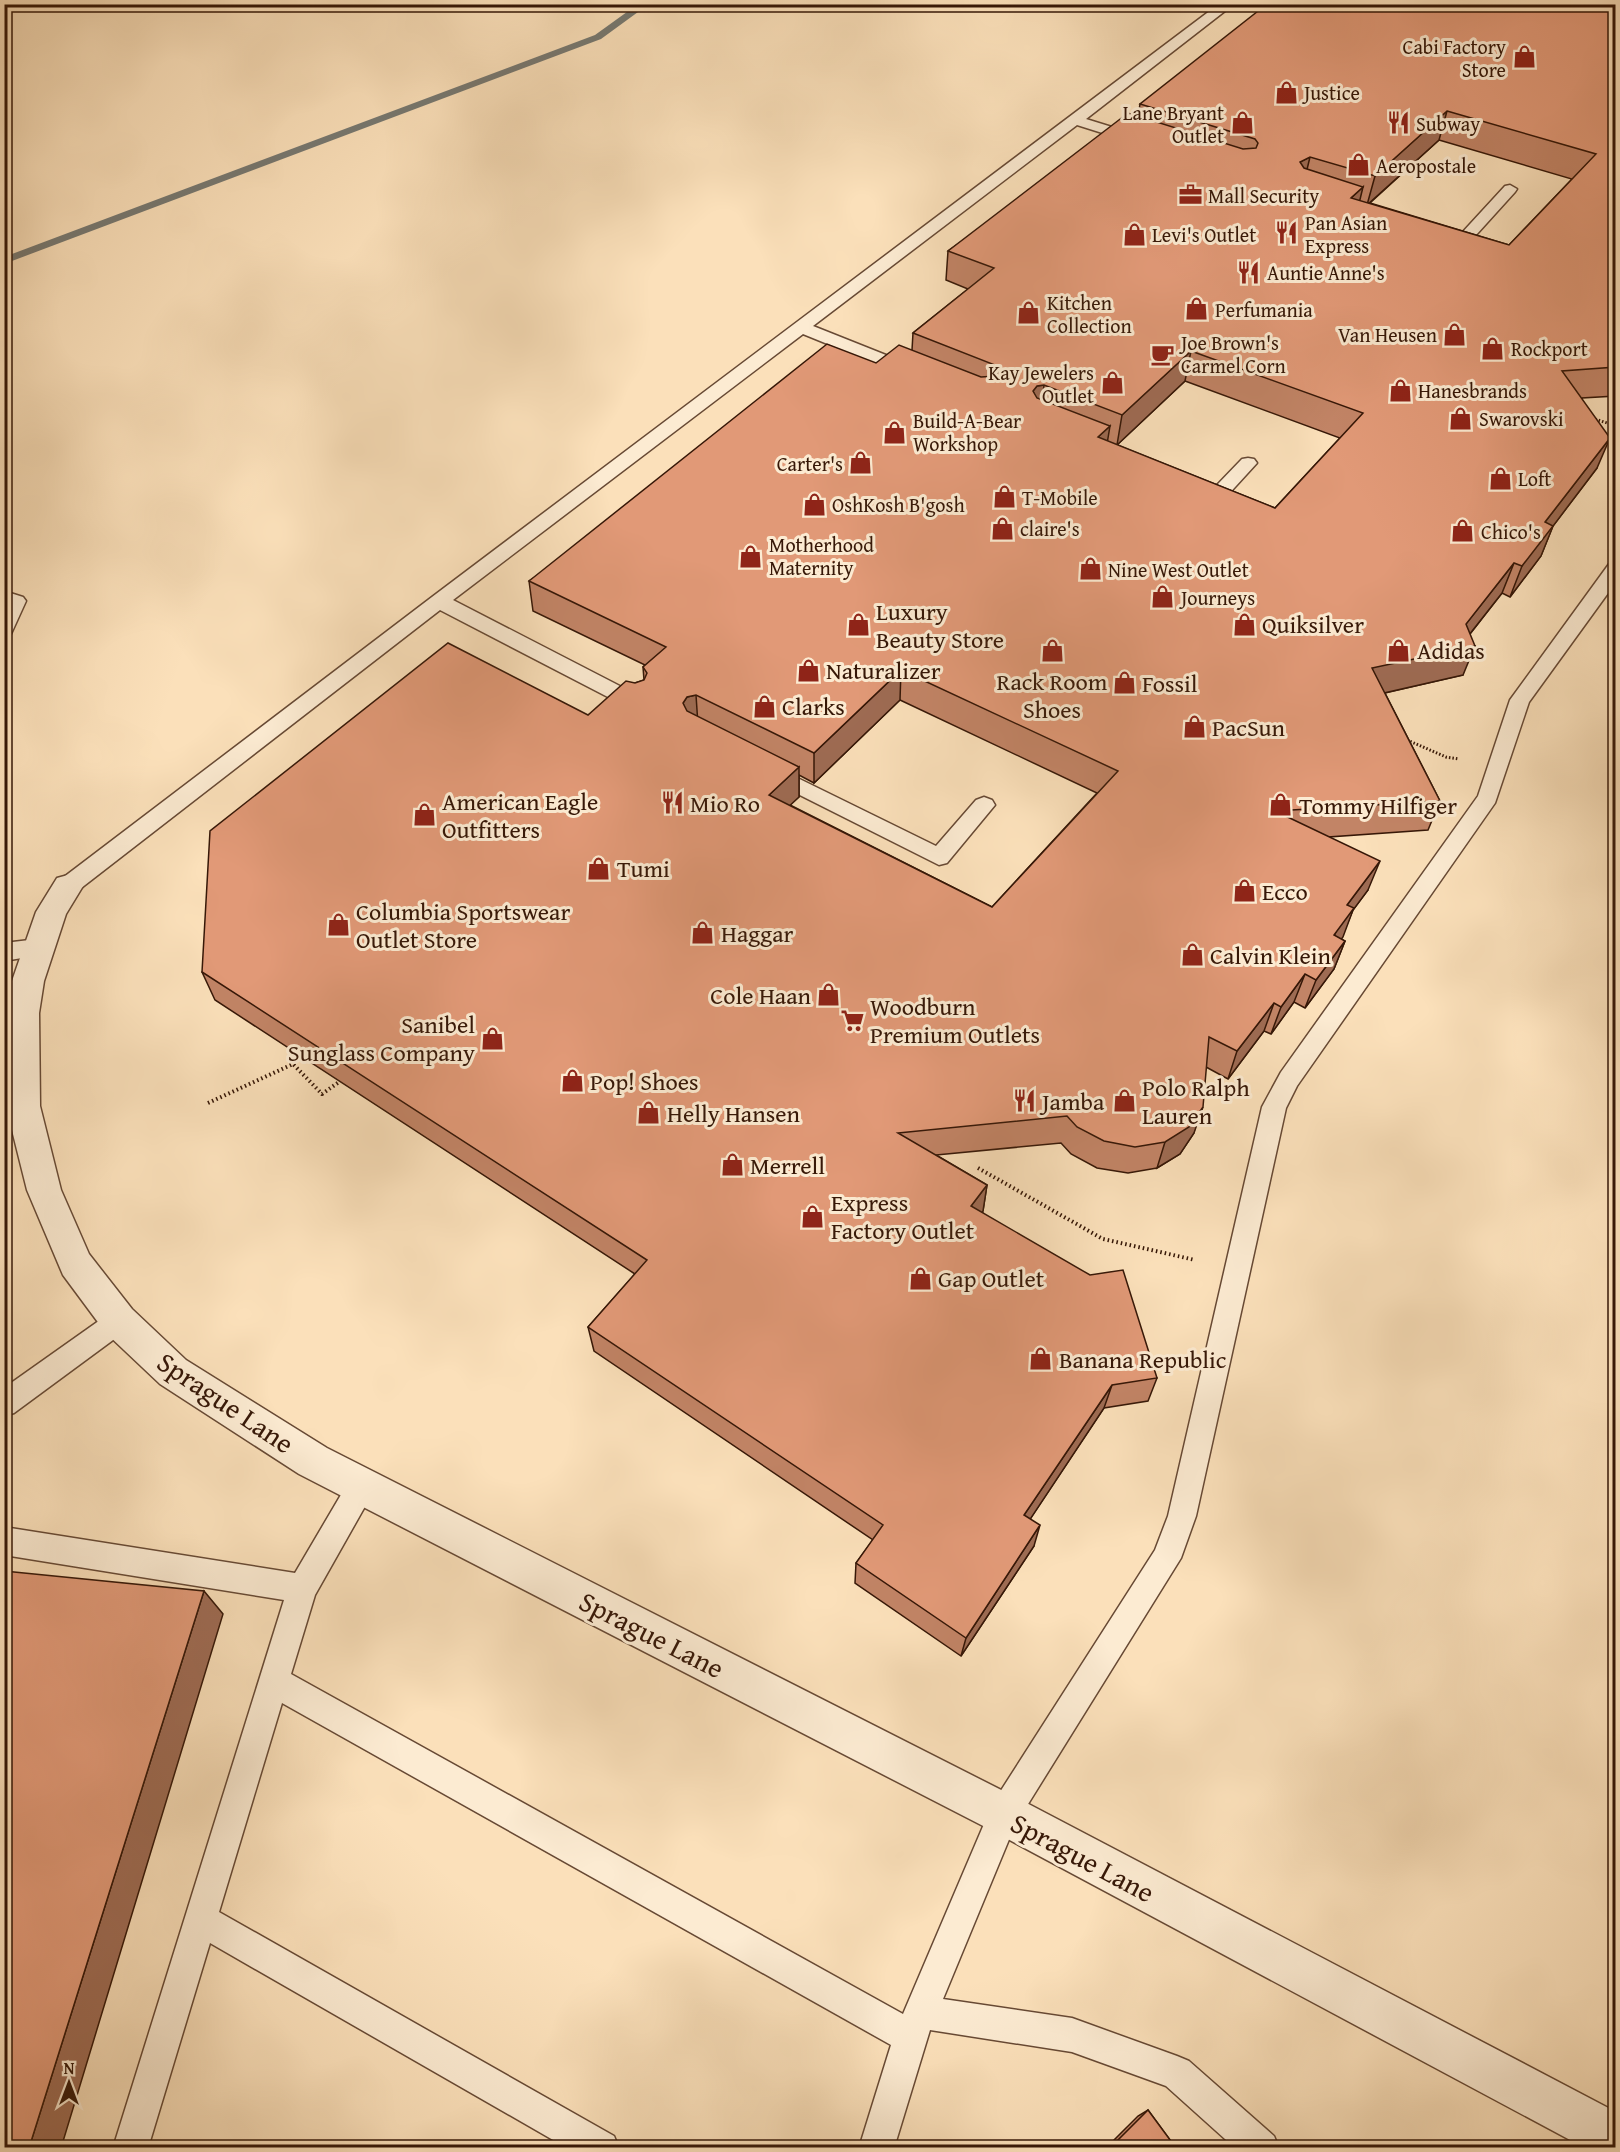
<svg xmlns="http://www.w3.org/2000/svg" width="1620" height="2152" font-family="'Gentium Book Plus',serif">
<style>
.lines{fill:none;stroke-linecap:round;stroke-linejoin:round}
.stream{fill:#777972;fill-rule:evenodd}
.service-casing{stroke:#674934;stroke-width:3}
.tertiary-casing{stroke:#674934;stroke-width:3}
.path-far1{stroke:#361707;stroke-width:3;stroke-dasharray:1.5 2;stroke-linecap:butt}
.path{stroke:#361707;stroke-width:4;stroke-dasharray:1.5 3;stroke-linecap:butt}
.service{fill:#fcebd2;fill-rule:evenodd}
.tertiary{fill:#fcebd2;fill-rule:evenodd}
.wall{fill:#c28466;stroke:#361707;stroke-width:1.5;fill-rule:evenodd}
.shaded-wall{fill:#9e6b53;stroke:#361707;stroke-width:1.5}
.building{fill:#e19977;stroke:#361707;stroke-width:1.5;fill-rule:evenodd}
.labels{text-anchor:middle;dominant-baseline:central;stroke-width:6;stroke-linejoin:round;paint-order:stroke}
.far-poi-label{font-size:20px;fill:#361707;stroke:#fcebd2;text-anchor:start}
.poi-label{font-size:24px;fill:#361707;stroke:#fcebd2;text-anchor:start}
.near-street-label{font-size:28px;fill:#361707;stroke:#fcebd2}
</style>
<rect width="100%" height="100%" fill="#fbe0ba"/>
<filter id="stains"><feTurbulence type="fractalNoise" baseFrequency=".00333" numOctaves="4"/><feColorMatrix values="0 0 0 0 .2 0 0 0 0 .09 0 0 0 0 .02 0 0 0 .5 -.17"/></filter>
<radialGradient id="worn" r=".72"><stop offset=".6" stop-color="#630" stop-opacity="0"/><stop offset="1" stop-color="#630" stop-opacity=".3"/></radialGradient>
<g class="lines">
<path class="stream" d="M638 4H649L601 39 4 264V257L595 35Z"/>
<defs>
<g id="service">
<path d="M1219 4H1234L1086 119 1141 136 1143 139 1141 142H1131L1077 125 813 326 916 367 918 371 916 375H904L803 334 453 600 645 699 648 704 645 709 638 711 631 709 440 610 76 892 68 894 60 892 57 886 60 880 432 597Z"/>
<path d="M1510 185 1517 189 1515 192 1467 245 1462 247 1438 239 1435 236 1443 231 1459 236 1505 186Z"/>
<path d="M1248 458 1254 459 1257 463 1225 498C1214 501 1194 494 1187 485L1190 481 1196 480 1216 486 1242 459Z"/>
<path d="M1616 562V582L1529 702 1495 803 1297 1086 1286 1108 1196 1516 1181 1558 1015 1825 943 1999 1072 2018 1177 2056 1189 2061 1274 2136 1279 2148H1235L1166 2086 1072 2052 930 2030 894 2148H859L891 2045 282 1703 219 1912 614 2136 619 2148H567L210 1943 148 2148H113L284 1600 4 1555V1527L295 1573 352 1476 362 1472 372 1476 376 1485 372 1494 315 1595 291 1674 903 2014 993 1803 1155 1550 1168 1516 1262 1107 1281 1072 1478 796 1510 700 1609 564Z"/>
<path d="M4 591 23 597 26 601 11 634 4 635Z"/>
<path d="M769 764 936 846 976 800 984 797 992 800 995 805 947 863 939 865 762 776 759 771 762 766Z"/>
<path d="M38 939 46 942 49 948 46 954 4 961V943Z"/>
<path d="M119 1309 128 1313 132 1321 128 1329 14 1413 4 1416V1388L110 1313Z"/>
</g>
<path id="tertiary" d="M68 875 79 878 83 886 66 914 44 981 39 1013 40 1106 61 1190 89 1254 132 1309 186 1360 327 1448 1019 1799 1616 2112V2148H1585L989 1829 299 1474 160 1384 106 1333 63 1275 27 1190 6 1106 7 1013 12 981 36 912 57 878Z"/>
</defs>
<use href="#service" class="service-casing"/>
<use href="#tertiary" class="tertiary-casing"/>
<g class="path-far1">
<path d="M1592 418 1616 426"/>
<path d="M1407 740 1446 757 1459 759"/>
</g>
<g class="path">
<path d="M208 1103 293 1064 322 1094 339 1082"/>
<path d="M978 1168 1103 1239 1195 1260"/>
</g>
<use href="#service" class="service"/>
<use href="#tertiary" class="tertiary"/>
</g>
<g class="wall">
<path d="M1616 4V396L1582 398 1597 468 1553 526 1541 556 1510 597 1502 593 1470 634 1463 675 1385 693 1440 801 1428 830 1329 837 1368 890 1353 910 1341 939 1345 941 1334 969 1305 1008 1294 1002 1271 1034 1264 1031 1228 1079 1206 1067 1194 1133 1180 1154 1157 1168 1128 1173 1097 1168 1071 1154 1061 1143 936 1155 987 1185 983 1211 982 1212 1157 1378 1148 1401 1104 1408 1030 1519 1034 1546 961 1656 855 1583 856 1563 873 1540 594 1351 588 1327 635 1274 215 1000 202 972 588 715 635 683 644 680 643 667 645 665 533 611 529 581 876 363 912 350 913 333 968 289 946 280 948 251 1138 117 1140 104ZM1439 140 1572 179 1509 245 1370 203ZM1185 381 1340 438 1275 508 1117 445ZM900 700 1097 793 992 907 790 805 799 797V775L814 783Z"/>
<path d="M1148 2110 1176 2148H1106L1138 2116Z"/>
</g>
<g class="shaded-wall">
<path d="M1447 111 1439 140 1367 205 1375 176Z"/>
<path d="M1310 157 1303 186 1300 162Z"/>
<path d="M1363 187 1356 216 1351 198Z"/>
<path d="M1191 351 1185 381 1117 445 1122 415Z"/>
<path d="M1044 385 1041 415 1033 391 1037 386Z"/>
<path d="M1110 426 1105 456 1098 437Z"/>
<path d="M1610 438 1597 468 1553 526 1541 556 1510 597 1522 566 1545 522Z"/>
<path d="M1514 563 1502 593 1458 649 1475 646 1463 675 1362 698 1372 668 1466 624Z"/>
<path d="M901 670 900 700 814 783V753Z"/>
<path d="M696 695 698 725 689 727 683 703 687 697Z"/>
<path d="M799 767V797L770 824 769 795Z"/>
<path d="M1380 861 1368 890 1353 910 1343 937 1323 963 1347 905Z"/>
<path d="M1345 941 1334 969 1305 1008 1316 980Z"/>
<path d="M1305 974 1294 1002 1271 1034 1281 1007Z"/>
<path d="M1274 1003 1264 1031 1228 1079 1237 1051Z"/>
<path d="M1203 1107 1194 1133 1180 1154 1157 1168 1165 1142Z"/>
<path d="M987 1185 983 1211 968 1231 971 1206Z"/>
<path d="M1112 1385 1104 1408 1019 1536 1024 1515Z"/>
<path d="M1040 1525 1034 1546 961 1656 966 1638Z"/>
<path d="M204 1591 223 1614 61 2148H29Z"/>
</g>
<g class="building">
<path d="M1267 4H1616V367L1562 371 1610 438 1545 522 1553 526 1522 566 1514 563 1466 624 1475 646 1372 668 1440 801 1275 811 1380 861 1347 905 1354 908 1334 935 1345 941 1316 980 1305 974 1281 1007 1274 1003 1237 1051 1209 1037 1203 1107 1189 1127 1165 1142 1135 1147 1104 1141 1077 1127 1067 1116 898 1133 987 1185 971 1206 1090 1275 1123 1270 1157 1378 1112 1385 1024 1515 1040 1525 966 1638 856 1563 883 1525 588 1327 647 1260 202 972 210 831 448 643 588 715 626 681 635 683 644 680 647 673 643 667 666 647 529 581 827 344 876 363 899 345 981 377 996 376 999 371 995 365 913 333 994 268 948 251 1128 113 1243 149 1256 148 1258 143 1255 139 1140 104ZM1447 111 1596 154 1509 245 1351 198 1363 187 1304 168 1300 162 1310 157 1375 176ZM1191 351 1363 413 1275 508 1098 437 1110 426 1037 398 1033 391 1037 386 1044 385 1122 415ZM901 670 1118 771 992 907 769 795 799 767 687 711 683 703 687 697 696 695 814 753Z"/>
<path d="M4 1571 204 1591 29 2148H4Z"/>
<path d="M1148 2110 1176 2148H1110Z"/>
</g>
<defs>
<symbol id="shop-bare" viewBox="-9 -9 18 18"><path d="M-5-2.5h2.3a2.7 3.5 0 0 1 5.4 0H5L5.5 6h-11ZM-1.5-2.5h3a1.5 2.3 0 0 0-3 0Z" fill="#8f2418" stroke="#fcebd2" stroke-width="2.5" paint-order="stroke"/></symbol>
<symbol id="restaurant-bare" viewBox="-9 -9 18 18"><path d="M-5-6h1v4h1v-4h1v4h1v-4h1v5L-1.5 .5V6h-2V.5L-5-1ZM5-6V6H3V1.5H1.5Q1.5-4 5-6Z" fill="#8f2418" stroke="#fcebd2" stroke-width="2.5" paint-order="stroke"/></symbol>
<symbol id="office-bare" viewBox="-9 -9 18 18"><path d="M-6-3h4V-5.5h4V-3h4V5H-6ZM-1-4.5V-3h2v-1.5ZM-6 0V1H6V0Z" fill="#8f2418" stroke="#fcebd2" stroke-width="2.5" paint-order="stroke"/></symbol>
<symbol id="cafe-bare" viewBox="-9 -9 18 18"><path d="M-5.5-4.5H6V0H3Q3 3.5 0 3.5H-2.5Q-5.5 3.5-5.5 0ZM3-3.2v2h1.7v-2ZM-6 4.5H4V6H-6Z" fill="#8f2418" stroke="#fcebd2" stroke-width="2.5" paint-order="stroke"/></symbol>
<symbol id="supermarket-bare" viewBox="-9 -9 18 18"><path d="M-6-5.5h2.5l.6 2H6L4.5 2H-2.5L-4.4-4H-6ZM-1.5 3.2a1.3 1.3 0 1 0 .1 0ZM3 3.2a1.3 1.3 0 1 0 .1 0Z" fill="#8f2418" stroke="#fcebd2" stroke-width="2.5" paint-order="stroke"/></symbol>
</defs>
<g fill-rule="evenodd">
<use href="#shop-bare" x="1508" y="40" width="33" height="33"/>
<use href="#shop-bare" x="1270" y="76" width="33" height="33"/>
<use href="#shop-bare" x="1226" y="106" width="33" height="33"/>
<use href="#restaurant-bare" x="1382" y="106" width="33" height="33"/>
<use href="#shop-bare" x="1342" y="148" width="33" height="33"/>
<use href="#office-bare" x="1174" y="178" width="33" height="33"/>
<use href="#restaurant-bare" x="1270" y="216" width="33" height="33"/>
<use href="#shop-bare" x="1118" y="218" width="33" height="33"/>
<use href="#restaurant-bare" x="1232" y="256" width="33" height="33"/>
<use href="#shop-bare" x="1180" y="292" width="33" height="33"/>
<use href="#shop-bare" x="1012" y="296" width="33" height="33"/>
<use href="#shop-bare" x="1438" y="318" width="33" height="33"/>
<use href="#shop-bare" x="1476" y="332" width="33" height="33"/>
<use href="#cafe-bare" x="1146" y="338" width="33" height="33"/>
<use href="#shop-bare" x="1096" y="366" width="33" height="33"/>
<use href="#shop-bare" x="1384" y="374" width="33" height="33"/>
<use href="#shop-bare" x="1444" y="402" width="33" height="33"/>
<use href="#shop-bare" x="878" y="416" width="33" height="33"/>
<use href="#shop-bare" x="844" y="446" width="33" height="33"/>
<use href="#shop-bare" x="1484" y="462" width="33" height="33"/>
<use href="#shop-bare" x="988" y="480" width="33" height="33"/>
<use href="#shop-bare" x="798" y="488" width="33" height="33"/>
<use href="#shop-bare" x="986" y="512" width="33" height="33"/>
<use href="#shop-bare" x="1446" y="514" width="33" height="33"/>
<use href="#shop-bare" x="734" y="540" width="33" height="33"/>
<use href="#shop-bare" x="1074" y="552" width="33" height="33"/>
<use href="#shop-bare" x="1146" y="580" width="33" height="33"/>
<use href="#shop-bare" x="1228" y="608" width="33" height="33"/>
<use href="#shop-bare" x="842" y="608" width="33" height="33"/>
<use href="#shop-bare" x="1382" y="634" width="33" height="33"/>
<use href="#shop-bare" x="1036" y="634" width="33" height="33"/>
<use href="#shop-bare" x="792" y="654" width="33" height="33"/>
<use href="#shop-bare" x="1108" y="666" width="33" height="33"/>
<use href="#shop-bare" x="748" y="690" width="33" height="33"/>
<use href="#shop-bare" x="1178" y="710" width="33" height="33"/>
<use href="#restaurant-bare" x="656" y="786" width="33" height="33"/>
<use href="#shop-bare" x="1264" y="788" width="33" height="33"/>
<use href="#shop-bare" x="408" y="798" width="33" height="33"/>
<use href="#shop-bare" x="582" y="852" width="33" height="33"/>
<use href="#shop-bare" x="1228" y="874" width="33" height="33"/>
<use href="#shop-bare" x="322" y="908" width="33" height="33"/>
<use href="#shop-bare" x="686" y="916" width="33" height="33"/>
<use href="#shop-bare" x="1176" y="938" width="33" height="33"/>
<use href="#shop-bare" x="812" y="978" width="33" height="33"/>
<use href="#supermarket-bare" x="836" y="1004" width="33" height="33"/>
<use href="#shop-bare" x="476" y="1022" width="33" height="33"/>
<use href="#shop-bare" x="556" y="1064" width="33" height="33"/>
<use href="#restaurant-bare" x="1008" y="1084" width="33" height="33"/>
<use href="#shop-bare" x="1108" y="1084" width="33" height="33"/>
<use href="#shop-bare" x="632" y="1096" width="33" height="33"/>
<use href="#shop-bare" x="716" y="1148" width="33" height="33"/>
<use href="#shop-bare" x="796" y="1200" width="33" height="33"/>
<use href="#shop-bare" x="904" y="1262" width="33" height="33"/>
<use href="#shop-bare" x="1024" y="1342" width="33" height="33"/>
</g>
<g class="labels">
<g class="far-poi-label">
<text x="1506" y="46" text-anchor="end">Cabi Factory<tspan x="1506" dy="23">Store</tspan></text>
<text x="1304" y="92">Justice</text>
<text x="1224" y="112" text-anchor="end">Lane Bryant<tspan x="1224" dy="23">Outlet</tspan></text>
<text x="1416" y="123">Subway</text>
<text x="1376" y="165">Aeropostale</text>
<text x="1208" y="195">Mall Security</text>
<text x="1305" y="222">Pan Asian<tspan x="1305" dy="23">Express</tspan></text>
<text x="1152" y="234">Levi's Outlet</text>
<text x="1267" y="272">Auntie Anne's</text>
<text x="1047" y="302">Kitchen<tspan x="1047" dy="23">Collection</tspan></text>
<text x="1215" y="309">Perfumania</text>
<text x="1437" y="334" text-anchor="end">Van Heusen</text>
<text x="1181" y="342">Joe Brown's<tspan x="1181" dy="23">Carmel Corn</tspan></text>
<text x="1511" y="348">Rockport</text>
<text x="1094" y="372" text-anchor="end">Kay Jewelers<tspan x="1094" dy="23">Outlet</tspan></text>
<text x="1418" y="390">Hanesbrands</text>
<text x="1479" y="418">Swarovski</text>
<text x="913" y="420">Build-A-Bear<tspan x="913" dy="23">Workshop</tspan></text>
<text x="843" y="463" text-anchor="end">Carter's</text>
<text x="1518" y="478">Loft</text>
<text x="1022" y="497">T-Mobile</text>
<text x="832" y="504">OshKosh B'gosh</text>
<text x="1020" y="528">claire's</text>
<text x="1481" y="531">Chico's</text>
<text x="769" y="544">Motherhood<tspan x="769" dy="23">Maternity</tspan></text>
<text x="1108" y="569">Nine West Outlet</text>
<text x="1181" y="597">Journeys</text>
</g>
<g class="poi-label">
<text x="876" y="611">Luxury<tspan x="876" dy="28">Beauty Store</tspan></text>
<text x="1262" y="624">Quiksilver</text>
<text x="1417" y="650">Adidas</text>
<text x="826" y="670">Naturalizer</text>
<text x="1052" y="681" text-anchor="middle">Rack Room<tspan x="1052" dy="28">Shoes</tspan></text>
<text x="1142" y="683">Fossil</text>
<text x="782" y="706">Clarks</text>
<text x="1212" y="727">PacSun</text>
<text x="442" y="801">American Eagle<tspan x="442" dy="28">Outfitters</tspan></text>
<text x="690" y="803">Mio Ro</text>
<text x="1299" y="805">Tommy Hilfiger</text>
<text x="617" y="868">Tumi</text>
<text x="1262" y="891">Ecco</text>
<text x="356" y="911">Columbia Sportswear<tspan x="356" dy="28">Outlet Store</tspan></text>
<text x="721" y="933">Haggar</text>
<text x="1210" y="955">Calvin Klein</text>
<text x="811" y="995" text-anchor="end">Cole Haan</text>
<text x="870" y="1006">Woodburn<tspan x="870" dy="28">Premium Outlets</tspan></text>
<text x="475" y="1024" text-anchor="end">Sanibel<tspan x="475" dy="28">Sunglass Company</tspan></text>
<text x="590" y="1081">Pop! Shoes</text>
<text x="1142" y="1087">Polo Ralph<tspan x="1142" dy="28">Lauren</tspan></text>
<text x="1042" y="1101">Jamba</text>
<text x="667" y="1113">Helly Hansen</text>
<text x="750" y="1165">Merrell</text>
<text x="831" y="1202">Express<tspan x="831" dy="28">Factory Outlet</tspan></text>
<text x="938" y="1278">Gap Outlet</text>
<text x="1059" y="1359">Banana Republic</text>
</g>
<g class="near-street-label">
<text transform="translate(226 1402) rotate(34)">Sprague Lane</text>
<text transform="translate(652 1634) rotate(27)">Sprague Lane</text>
<text transform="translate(1083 1857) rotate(28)">Sprague Lane</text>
</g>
</g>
<rect width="1620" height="2152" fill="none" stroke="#fbe0ba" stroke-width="24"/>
<rect x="6" y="6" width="1608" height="2140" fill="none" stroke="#361707" stroke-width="3"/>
<rect x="12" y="12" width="1596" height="2128" fill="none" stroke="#361707" stroke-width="1.5"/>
<g transform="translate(69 2083)" stroke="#fcebd2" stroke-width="4.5" paint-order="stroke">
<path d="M0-4.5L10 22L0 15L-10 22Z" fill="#361707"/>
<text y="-9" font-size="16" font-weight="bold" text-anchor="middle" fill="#361707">N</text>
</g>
<rect width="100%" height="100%" filter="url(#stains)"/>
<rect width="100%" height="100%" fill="url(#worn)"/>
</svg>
